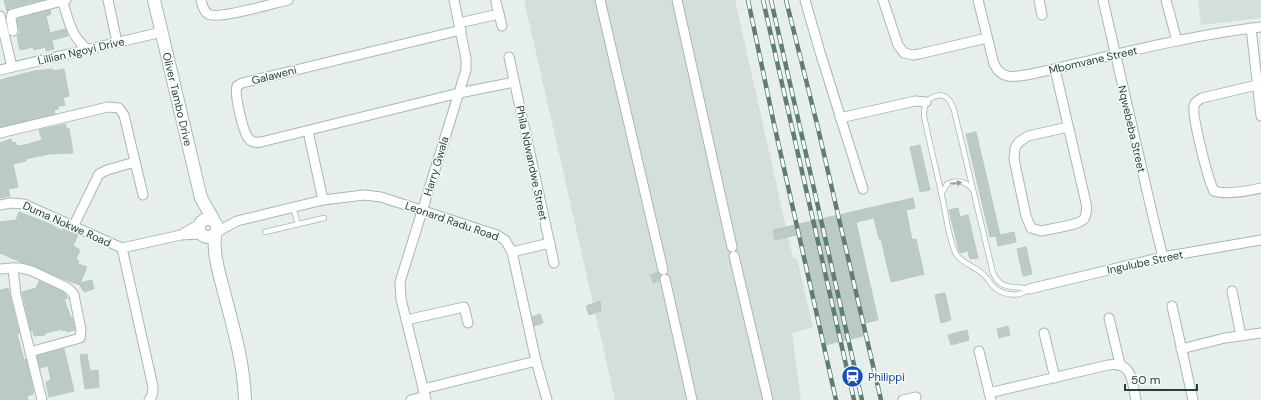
<svg xmlns="http://www.w3.org/2000/svg" width="1261" height="400" font-family="'DM Sans',sans-serif">
<style>
.built{fill:#d4dfda}
.building{fill:#bbcac4;stroke:#b8c9c2}
.lines{fill:none;stroke-linecap:round;stroke-linejoin:round}
.lane-casing{stroke:#a8b8b2;stroke-width:6}
.street-casing{stroke:#a8b8b2;stroke-width:11}
.secondary-casing{stroke:#a4bbb3;stroke-width:14}
.lane{stroke:#fff;stroke-width:4.5}
.street{stroke:#fff;stroke-width:9}
.secondary{stroke:#fff;stroke-width:12}
.rail-casing{stroke:#5f7d75;stroke-width:4.5}
.rail{stroke:#f7fbf9;stroke-width:3;stroke-dasharray:9;stroke-linecap:butt}
.oneway{fill:#92a09c}
.labels{text-anchor:middle;dominant-baseline:central;stroke-width:3;stroke-linejoin:round;paint-order:stroke}
.street-label{font-size:11px;fill:#24423a;stroke:#f7fbf9}
.transit-label{font-size:11px;fill:#164399;stroke:#f7fbf9;text-anchor:start}
</style>
<rect width="100%" height="100%" fill="#e6efeb"/>
<g class="built">
<path d="M524 0H735L793 258H797L813 327 792 333 801 400H615Z"/>
<path d="M1198 0H1261V18L1201 25Z"/>
</g>
<g class="building">
<path d="M4 0H42L10 8 7 11Z"/>
<path d="M50 10 51 14 46 16 50 33 65 29 68 36 52 40 54 49 46 51 45 47 34 50 33 47 20 50 17 36 20 33 17 19Z"/>
<path d="M53 69V71L64 69 69 96 63 98 65 105 58 106V109L54 110 55 114 0 127V80L34 71Z"/>
<path d="M66 124V129L69 128 73 153 49 154 25 159 26 161 13 164 18 187 8 189 10 196 0 198V143L11 139 12 143 15 142 17 146 25 145 42 140 39 130Z"/>
<path d="M976 132 1000 235 990 237 966 134Z"/>
<path d="M920 145 930 190 920 192 910 147Z"/>
<path d="M913 198 915 208 906 210 912 240 916 239 924 274 891 282 881 239H879L874 218 856 222 878 320 861 324 863 336 825 345 801 234 775 240 773 230Z"/>
<path d="M958 208 960 217 968 215 978 258 970 259 968 251 960 253 959 251 949 210Z"/>
<path d="M19 212 50 224 62 231 64 228 78 235 73 246 80 250 76 259 79 261 78 264 87 267 80 283 92 280 94 289 84 292V290H82L80 284V285L59 277 34 266 21 262 0 253V222L16 220Z"/>
<path d="M1014 232 1016 242 998 246 996 236Z"/>
<path d="M1026 247 1032 274 1023 276 1017 249Z"/>
<path d="M658 272 660 275 659 281 653 283 651 275Z"/>
<path d="M39 281 63 292 68 298 64 299 71 318 72 317 75 330 67 332 66 330 62 331V329L45 333V335L34 336 33 331H31L22 292 36 288Z"/>
<path d="M8 288 19 333 17 334 24 360 26 359 33 389V394L27 396 28 400H0V290Z"/>
<path d="M945 293 951 320 941 323 935 295Z"/>
<path d="M600 301 601 311 589 315 586 306Z"/>
<path d="M540 314 543 323 534 326 532 317Z"/>
<path d="M1008 326 1010 335 999 338 997 329Z"/>
<path d="M967 330 969 340 951 345 948 335Z"/>
<path d="M64 349 74 391 49 397 46 382 51 380 48 366 40 368 37 356Z"/>
<path d="M87 354 90 371 98 370 99 387 85 389 80 355Z"/>
</g>
<g class="lines">
<defs>
<g id="lane">
<path d="M940 95C949 97 951 102 954 110L993 273C1001 291 1013 285 1029 289 1020 297 1005 296 995 288 991 285 989 280 985 276 977 267 962 264 956 254 949 240 947 221 944 206 938 176 930 146 924 116 924 103 926 98 940 95Z"/>
<path d="M941 194 947 184C957 179 966 181 973 190"/>
<path d="M293 207 298 224"/>
<path d="M265 232 324 218"/>
</g>
<g id="street">
<path d="M62 0C69 20 70 35 87 49"/>
<path d="M108 0 117 42"/>
<path d="M201 0C202 5 204 11 208 14 217 20 275 3 288 0"/>
<path d="M600 0 663 270"/>
<path d="M677 0 732 247"/>
<path d="M805 0 820 52 863 189"/>
<path d="M883 0 898 45 904 53 913 55 919 54 987 38"/>
<path d="M978 0 994 64C997 70 1001 75 1008 76 1019 79 1065 66 1079 63 1139 49 1200 34 1261 27"/>
<path d="M1039 0 1042 15"/>
<path d="M1103 0 1153 217 1163 257"/>
<path d="M1166 0 1177 41"/>
<path d="M496 2 502 26"/>
<path d="M0 16 12 67"/>
<path d="M459 23 499 14"/>
<path d="M1251 28 1261 116"/>
<path d="M461 30 242 83 237 86C234 93 243 133 249 139 252 142 256 143 261 142L459 93 514 82"/>
<path d="M13 31 11 19 12 14 66 0"/>
<path d="M509 57 554 263"/>
<path d="M1055 69 1086 203C1087 209 1087 214 1084 219 1079 225 1050 229 1041 231L1031 228 1026 216 1014 159 1015 148 1019 142 1028 136 1068 127"/>
<path d="M0 70 162 32"/>
<path d="M1257 85 1202 98C1198 100 1195 102 1194 106 1192 117 1208 180 1214 191 1226 195 1248 191 1261 188"/>
<path d="M840 118 915 101 926 102"/>
<path d="M308 131 323 200"/>
<path d="M0 133 108 107 119 108 124 115 143 195"/>
<path d="M0 205 10 203 24 204 122 248 181 235 201 234"/>
<path d="M74 225 99 174 107 170 135 162"/>
<path d="M217 232 237 221 323 200 364 195 381 197 497 235 505 240 512 252 536 361 547 400"/>
<path d="M184 233 200 224"/>
<path d="M122 248 153 387C153 392 153 396 149 400"/>
<path d="M512 252 550 243"/>
<path d="M734 256 768 400"/>
<path d="M13 268 16 295 42 400"/>
<path d="M0 269 13 268H21L32 271 66 287 71 291 74 295 81 330 80 338 30 352"/>
<path d="M665 279 692 400"/>
<path d="M1029 289 1163 257 1261 240"/>
<path d="M1232 291 1241 336"/>
<path d="M1172 306 1193 400"/>
<path d="M1109 318 1120 364"/>
<path d="M406 320 464 307 468 323"/>
<path d="M1044 333 1055 378"/>
<path d="M1181 349 1225 338 1261 333"/>
<path d="M979 351 991 400"/>
<path d="M423 389 536 361"/>
<path d="M989 393 1108 365C1133 361 1132 382 1136 400"/>
<path d="M411 400 425 396"/>
<path d="M426 400 401 299 400 282 466 70V58L454 0"/>
<path d="M903 400 916 397"/>
</g>
<g id="secondary">
<path id="s1" d="M154 0 201 198 213 219"/>
<circle cx="208" cy="228" r="9"/>
<path d="M215 235C213 254 219 273 224 292 233 327 244 363 245 400"/>
</g>
</defs>
<use href="#lane" class="lane-casing"/>
<use href="#street" class="street-casing"/>
<use href="#secondary" class="secondary-casing"/>
<use href="#lane" class="lane"/>
<use href="#street" class="street"/>
<use href="#secondary" class="secondary"/>
<defs>
<g id="rail">
<path d="M748 0 774 124 836 400"/>
<path d="M763 0 854 400"/>
<path d="M771 0 862 400"/>
<path d="M786 0 817 124 881 400"/>
</g>
</defs>
<use href="#rail" class="rail-casing"/>
<use href="#rail" class="rail"/>
</g>
<defs><path id="oneway-solid" d="M-6-.8H1V-3.2L6.5 0L1 3.2V.8H-6Z"/></defs>
<use class="oneway" href="#oneway-solid" transform="translate(956 183) rotate(-4)"/>
<defs>
<symbol id="station-disc" viewBox="-11 -11 22 22"><circle r="9.5" fill="#1a4fb4" stroke="#f7fbf9"/><path d="M-3-6H3Q5-6 5-4V2Q5 4 3 4L4.5 6H3L1.5 4h-3L-3 6H-4.5L-3 4Q-5 4-5 2V-4Q-5-6-3-6ZM-3.5-4v3h7v-3ZM-3.5 1v1.5H-2V1ZM2 1v1.5H3.5V1Z" fill="#fff"/></symbol>
</defs>
<g fill-rule="evenodd">
<use href="#station-disc" x="840" y="364" width="25" height="25"/>
</g>
<g class="labels">
<g class="street-label">
<text transform="translate(81 51) rotate(-13)">Lillian Ngoyi Drive</text>
<text transform="translate(1093 60) rotate(-13)">Mbomvane Street</text>
<text transform="translate(274 75) rotate(-14)">Galaweni</text>
<text stroke="none"><textPath href="#s1" startOffset="102">Oliver Tambo Drive</textPath></text>
<text transform="translate(1132 129) rotate(77)">Nqwebeba Street</text>
<text transform="translate(532 163) rotate(78)">Phila Ndwandwe Street</text>
<text transform="translate(436 166) rotate(-73)">Harry Gwala</text>
<text transform="translate(452 221) rotate(19)">Leonard Radu Road</text>
<text transform="translate(67 224) rotate(24)">Duma Nokwe Road</text>
<text transform="translate(1145 262) rotate(-12)">Ingulube Street</text>
</g>
<g class="transit-label">
<text x="868" y="377">Philippi</text>
</g>
</g>
<path d="M1125 384v6h72v-6" fill="none" stroke="#24423a" stroke-width="2"/>
<text x="1131" y="384" font-size="12" fill="#24423a" stroke="#f7fbf9" stroke-width="3" paint-order="stroke">50 m</text>
</svg>
